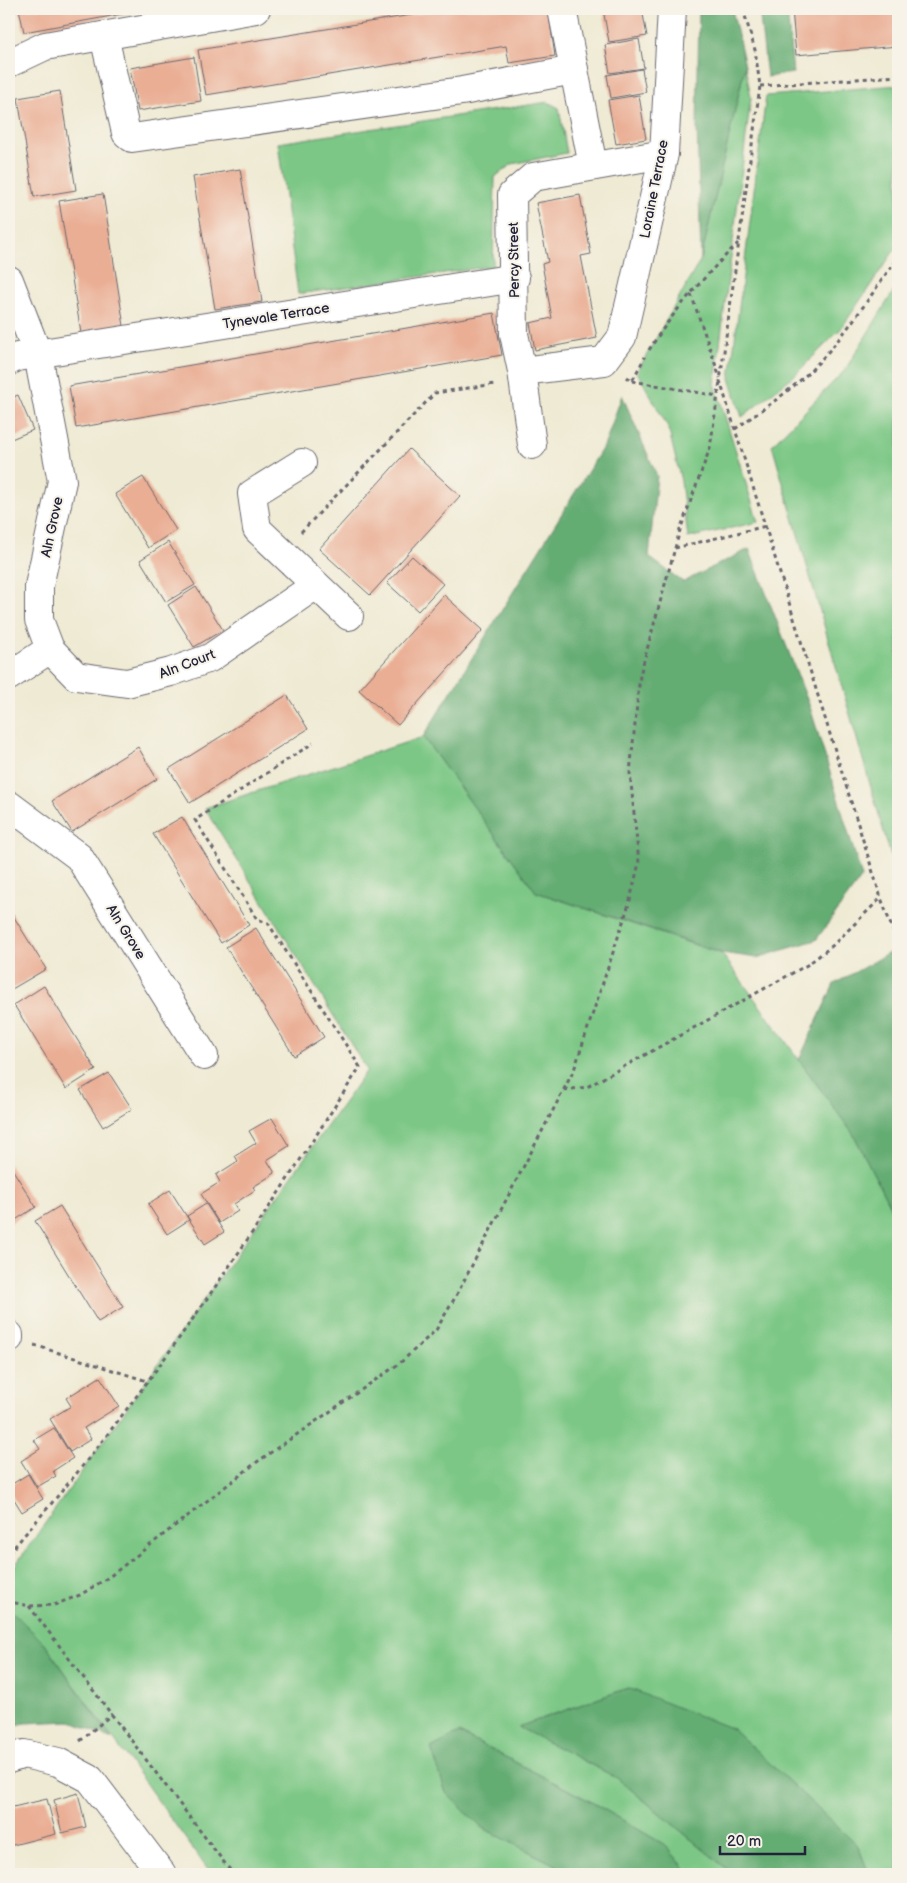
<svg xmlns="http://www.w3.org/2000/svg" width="907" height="1883" font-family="'Balsamiq Sans',sans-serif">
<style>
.green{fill:#7bc785;stroke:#4e7460}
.forest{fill:#64ac72;stroke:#436756}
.building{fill:#eaae94}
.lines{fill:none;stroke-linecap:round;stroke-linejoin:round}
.minor-casing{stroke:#6a6870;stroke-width:30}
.path{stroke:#6a6870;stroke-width:3;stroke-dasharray:4 4;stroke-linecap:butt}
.minor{stroke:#fff;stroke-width:28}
.labels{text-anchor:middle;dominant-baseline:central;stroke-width:4;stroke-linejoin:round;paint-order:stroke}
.street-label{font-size:14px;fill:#22223b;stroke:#f7f3e8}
</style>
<rect width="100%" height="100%" fill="#f7f3e8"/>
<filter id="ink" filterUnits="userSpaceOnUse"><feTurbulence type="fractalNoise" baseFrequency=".02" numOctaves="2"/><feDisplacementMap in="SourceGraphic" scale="10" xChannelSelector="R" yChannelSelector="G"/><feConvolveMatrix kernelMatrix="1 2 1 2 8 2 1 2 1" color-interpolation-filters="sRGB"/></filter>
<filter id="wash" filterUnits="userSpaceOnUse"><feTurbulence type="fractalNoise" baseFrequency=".0096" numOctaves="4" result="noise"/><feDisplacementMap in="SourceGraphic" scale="20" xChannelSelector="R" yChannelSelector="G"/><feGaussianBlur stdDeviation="1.12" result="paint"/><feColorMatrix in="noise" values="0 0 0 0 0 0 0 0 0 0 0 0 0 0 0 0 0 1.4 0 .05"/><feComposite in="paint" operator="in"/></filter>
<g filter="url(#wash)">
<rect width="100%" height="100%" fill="#efead3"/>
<g class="green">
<path d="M745 66 751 97 715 384 758 522 688 538 681 481 668 427 637 372 701 259Z"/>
<path d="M898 85V245L840 330 796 374 742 417 730 378 766 96Z"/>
<path d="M548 102 559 108 567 153 512 164 495 177 493 266 298 294 278 143Z"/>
<path d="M898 284V881L772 445 845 370Z"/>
<path d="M423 737 536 892 722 954 854 1135 898 1222V1874H869L858 1846 628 1688 519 1727 617 1778 733 1874H690L665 1845 588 1800 459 1733 481 1827 573 1874H211L44 1643 9 1608V1574L367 1070 205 808Z"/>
</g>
<g class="forest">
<path d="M699 9H732L745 66 701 259 697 128Z"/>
<path d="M759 9H787L793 73 767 77Z"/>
<path d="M622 395 657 476 649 557 683 582 749 549 810 707 862 877 816 940 757 958 722 953 536 892 423 737 605 444Z"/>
<path d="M898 948V1222L854 1135 799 1060 834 984Z"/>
<path d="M9 1608 44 1643 112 1739 70 1721 25 1723 9 1727Z"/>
<path d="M628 1688 733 1729 858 1846 869 1874H733L617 1778 518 1727Z"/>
<path d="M459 1733 588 1800 665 1845 690 1874H573L481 1827 446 1793 431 1748Z"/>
</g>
<g id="blocks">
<g class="building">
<path d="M19 9H139V11L24 32Z"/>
<path d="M448 9H548L555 56 509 63 506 46 206 95 198 50Z"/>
<path d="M603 9H642L647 36 609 42Z"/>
<path d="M792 9H898V46L796 55Z"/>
<path d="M639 39 644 68 610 73 605 45Z"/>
<path d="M194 57 201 101 138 111 130 68Z"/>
<path d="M642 69 646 92 611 98 607 75Z"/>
<path d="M60 91 76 190 34 197 18 98Z"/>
<path d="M639 95 646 139 616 144 608 100Z"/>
<path d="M240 169 262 302 215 309 193 177Z"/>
<path d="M103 194 124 326 81 333 59 201Z"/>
<path d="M580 195 591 254 581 256 597 338 535 350 530 323 552 318 542 264 548 262 536 203Z"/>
<path d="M494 313 502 355 76 428 69 386Z"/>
<path d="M18 395 33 430 9 440V399Z"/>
<path d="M409 449 460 496 370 595 319 549Z"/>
<path d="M143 477 176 530 148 548 115 494Z"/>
<path d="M168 542 195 585 166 602 140 560Z"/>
<path d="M412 556 443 584 418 611 387 583Z"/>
<path d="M196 587 223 630 194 647 168 605Z"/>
<path d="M444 595 483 630 398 725 359 690Z"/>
<path d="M287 695 308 729 190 803 169 769Z"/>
<path d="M138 747 157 779 72 832 52 801Z"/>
<path d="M182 817 249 925 221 943 153 834Z"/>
<path d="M9 909 46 969 12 989 9 984Z"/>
<path d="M256 928 324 1037 294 1056 226 947Z"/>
<path d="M44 986 96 1070 66 1089 14 1005Z"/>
<path d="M109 1073 132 1109 103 1127 80 1090Z"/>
<path d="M272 1118 289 1146 267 1160 275 1173 253 1187 255 1190 234 1204 238 1211 219 1223 201 1194 220 1182 216 1175 238 1161 235 1156 256 1143 249 1131Z"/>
<path d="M9 1164 36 1207 9 1224Z"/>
<path d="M170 1190 189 1220 167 1234 148 1204Z"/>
<path d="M206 1204 224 1232 205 1244 187 1216Z"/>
<path d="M60 1206 123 1307 98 1322 35 1221Z"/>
<path d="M100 1377 119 1406 84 1428 91 1439 70 1452 50 1419 71 1406 66 1398Z"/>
<path d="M54 1428 73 1458 53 1471 56 1476 37 1487 21 1461 40 1449 34 1440Z"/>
<path d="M28 1474 43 1499 22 1512 9 1491V1486Z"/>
<path d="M78 1793 86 1827 62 1833 54 1800Z"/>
<path d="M47 1799 56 1834 9 1846V1808Z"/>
</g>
</g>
</g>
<g filter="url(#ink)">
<use href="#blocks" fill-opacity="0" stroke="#6a6870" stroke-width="1"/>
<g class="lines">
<defs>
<g id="minor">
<path d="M562 9 593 166"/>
<path d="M104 36 126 133 132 138 462 91 574 70"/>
<path d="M9 63 45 46 256 9"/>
<path d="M664 154 533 177 512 195 514 334 522 371 604 361 622 337 664 154 672 9"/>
<path d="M9 280 38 355 62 481 39 586V620L50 649 9 676"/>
<path d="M9 361 17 357 515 278"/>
<path d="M522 371 532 445"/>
<path d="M302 463 252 494 257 529 349 616"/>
<path d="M50 649 76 676 127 683 171 672 210 658 316 585"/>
<path d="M9 805 79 857 204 1056"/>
<path d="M9 1335V1338"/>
<path d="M9 1759 24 1754 58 1762 90 1779 162 1874"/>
</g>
</defs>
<use href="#minor" class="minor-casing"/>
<g class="path">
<path d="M743 9 755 50 760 86 720 381 881 898 898 944"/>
<path d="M760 86 898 76"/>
<path d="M691 294 720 378"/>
<path d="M649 350C674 310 705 276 738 243"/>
<path d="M627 377 632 381 645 357"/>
<path d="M632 381 718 396"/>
<path d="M735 429C763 409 794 389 817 364 848 332 872 293 898 257"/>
<path d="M301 532 435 393 495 384"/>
<path d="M675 548 766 526"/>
<path d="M564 1090 587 1087 807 965 832 946 881 898"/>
<path d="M34 1345 147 1381"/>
<path d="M9 1553C38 1519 68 1485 96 1449 192 1327 277 1197 360 1067L268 923 257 919 195 820 313 743"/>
<path d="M9 1598 11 1602 29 1606 54 1605 80 1595 109 1577 257 1462 400 1363 436 1330 456 1296 574 1070 629 904 639 863 630 773 640 675 680 530 710 448 720 381"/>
<path d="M29 1606 233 1874"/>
<path d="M80 1741 112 1714"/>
</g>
<use href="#minor" class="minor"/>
</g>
</g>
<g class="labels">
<g class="street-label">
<text transform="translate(654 189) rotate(-79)">Loraine Terrace</text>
<text transform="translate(514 260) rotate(-91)">Percy Street</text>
<text transform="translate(276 316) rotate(-9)">Tynevale Terrace</text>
<text transform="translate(52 527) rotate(-78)">Aln Grove</text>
<text transform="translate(187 664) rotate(-21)">Aln Court</text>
<text transform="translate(126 932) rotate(58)">Aln Grove</text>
</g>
</g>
<rect width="907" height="1883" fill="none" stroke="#f7f3e8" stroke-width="30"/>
<path d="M720 1846v8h85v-8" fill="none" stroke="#22223b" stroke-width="2.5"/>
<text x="727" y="1846" font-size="15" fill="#22223b" stroke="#f7f3e8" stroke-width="4" paint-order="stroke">20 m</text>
</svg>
